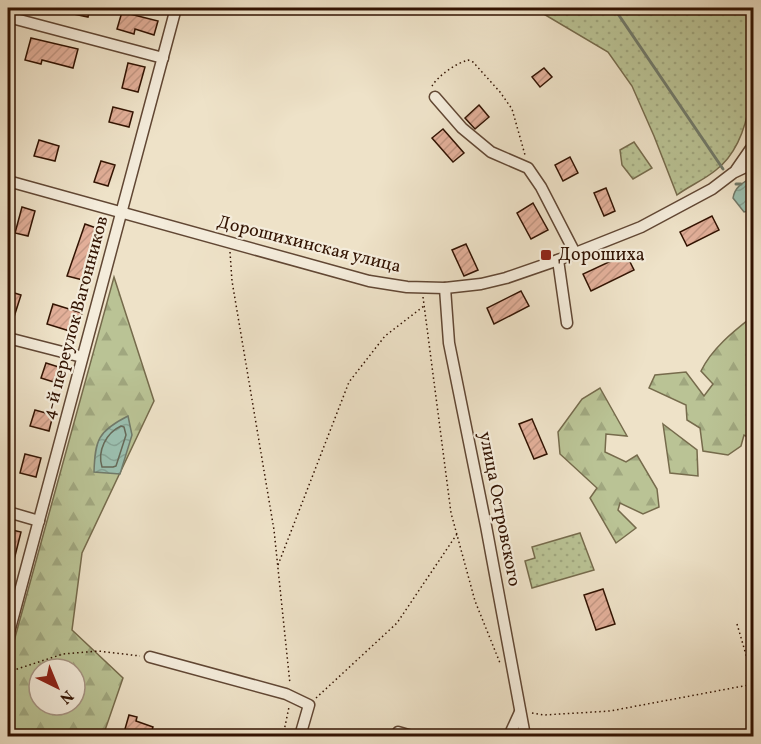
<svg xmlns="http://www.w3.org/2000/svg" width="761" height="744" font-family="Vollkorn,serif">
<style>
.green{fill:url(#green-dots);stroke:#766b4c;stroke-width:1.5}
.forest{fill:url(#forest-firs);stroke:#766b4c;stroke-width:1.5;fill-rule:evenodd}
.water{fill:url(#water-waves);stroke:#717a6a;stroke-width:1.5}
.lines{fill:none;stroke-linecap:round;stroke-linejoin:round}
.shore{stroke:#666958;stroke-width:1.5}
.stream{stroke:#717a6a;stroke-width:3}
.building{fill:url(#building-hatch);stroke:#321302;stroke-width:1.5}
.minor-casing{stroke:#614734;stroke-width:13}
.path{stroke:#321302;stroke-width:1.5;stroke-dasharray:1.5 3;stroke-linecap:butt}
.minor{stroke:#f4ecdb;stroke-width:10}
.poi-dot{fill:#8f2418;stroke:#f4ecdb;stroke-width:2}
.labels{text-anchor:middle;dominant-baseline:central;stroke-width:4.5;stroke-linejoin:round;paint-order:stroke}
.street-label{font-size:18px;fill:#321302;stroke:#f4ecdb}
.poi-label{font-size:18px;fill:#321302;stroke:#f4ecdb;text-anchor:start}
</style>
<defs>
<pattern id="green-dots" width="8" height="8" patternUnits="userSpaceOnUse" patternTransform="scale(1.5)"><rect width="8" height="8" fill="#bac395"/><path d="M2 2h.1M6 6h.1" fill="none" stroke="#a0a77f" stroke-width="1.8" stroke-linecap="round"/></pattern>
<pattern id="forest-firs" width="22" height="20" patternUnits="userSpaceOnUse" patternTransform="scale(1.5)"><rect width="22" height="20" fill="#bac395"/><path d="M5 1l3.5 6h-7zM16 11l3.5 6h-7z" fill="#a0a77f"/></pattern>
<pattern id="water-waves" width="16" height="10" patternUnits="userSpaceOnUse" patternTransform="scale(1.5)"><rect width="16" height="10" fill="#9bbfaf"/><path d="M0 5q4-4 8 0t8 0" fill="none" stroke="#86a395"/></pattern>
<pattern id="building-hatch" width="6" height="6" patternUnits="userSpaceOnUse" patternTransform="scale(1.5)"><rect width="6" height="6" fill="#e2af99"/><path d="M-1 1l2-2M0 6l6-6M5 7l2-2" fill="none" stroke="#c29682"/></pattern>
</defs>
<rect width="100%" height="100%" fill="#eee2c8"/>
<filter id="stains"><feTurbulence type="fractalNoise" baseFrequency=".00333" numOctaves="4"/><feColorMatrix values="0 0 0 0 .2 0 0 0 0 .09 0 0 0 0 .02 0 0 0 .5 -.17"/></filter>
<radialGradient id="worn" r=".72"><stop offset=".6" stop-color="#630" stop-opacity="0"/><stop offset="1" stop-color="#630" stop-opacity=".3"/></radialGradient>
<g class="green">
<path d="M529 8H753C754 56 759 137 716 170 704 180 689 186 677 195L654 136 632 86 608 52 537 10Z"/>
<path d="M634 142 652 168 633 179 622 165 620 150Z"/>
<path d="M580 533 594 570 532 588 525 561 535 558 532 547Z"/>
</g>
<g class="forest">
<path d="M114 277 154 401 82 553 72 630 123 678 103 736H8V663ZM39 669H75V705H39Z"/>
<path d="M753 316V440L744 435 741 446 728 455 703 451 700 428 687 420 686 405 649 388 655 375 686 372 704 396 713 384 701 371C712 348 734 331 753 316Z"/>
<path d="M600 388 627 436 606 434 605 452 626 462 637 455 657 489 659 507 643 514 620 503 618 510 636 528 616 543 590 498 597 488 560 454 558 432 582 399Z"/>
<path d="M663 424 697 450 698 476 670 473Z"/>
</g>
<g class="water">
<path d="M753 177V210L744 212 733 198C735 186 744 182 753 177Z"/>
<path d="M128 416 132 435 120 474 94 472C95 440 98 431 128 416Z"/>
</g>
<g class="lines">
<path class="shore" d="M121 426 124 427 126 435 116 466 113 467H102C97 451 106 433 121 426Z"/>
<g class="stream">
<path d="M614 8 723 169"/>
<path d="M736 184H741"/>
</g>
</g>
<g class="building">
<path d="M59 8H90L88 17 59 11Z"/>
<path d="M122 12 158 21 154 35 135 29 134 34 117 29Z"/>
<path d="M31 38 78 49 73 68 42 60 41 64 25 60Z"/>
<path d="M128 63 145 67 138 92 122 88Z"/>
<path d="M544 68 552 77 540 87 532 77Z"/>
<path d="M479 105 489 117 475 129 465 118Z"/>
<path d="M113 107 133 112 129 127 109 122Z"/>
<path d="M443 129 464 153 453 162 432 138Z"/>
<path d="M39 140 59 146 55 161 34 156Z"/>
<path d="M570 157 578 173 563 181 555 165Z"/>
<path d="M101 161 115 165 108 186 94 182Z"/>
<path d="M606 188 615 211 604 216 594 193Z"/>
<path d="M533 203 548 230 531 239 517 213Z"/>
<path d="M22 207 35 211 28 236 15 233Z"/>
<path d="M712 216 719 230 687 246 680 232Z"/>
<path d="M85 224 99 229 86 267 91 268 87 281 67 276Z"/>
<path d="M466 244 478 270 464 276 452 250Z"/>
<path d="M626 254 634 270 591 291 583 274Z"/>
<path d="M8 291 21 295 14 317 8 315Z"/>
<path d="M521 291 529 306 494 324 487 308Z"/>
<path d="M53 304 82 313 76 333 47 324Z"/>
<path d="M46 363 65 369 60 384 41 378Z"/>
<path d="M35 410 53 415 49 431 30 426Z"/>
<path d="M532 419 547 454 534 459 519 424Z"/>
<path d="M25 454 41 458 36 477 20 473Z"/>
<path d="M8 529 21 532 14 560 8 558Z"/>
<path d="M603 589 615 624 596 630 584 595Z"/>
<path d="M129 715 137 717 136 721 153 727 150 736H123Z"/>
</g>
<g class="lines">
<defs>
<g id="minor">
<path d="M8 17 163 58"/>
<path d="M435 97 462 128 491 152 528 168 541 187 575 253"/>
<path d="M736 170 754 144"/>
<path d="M8 181 369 281 407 287 445 288 481 284 506 278 558 260 641 227 712 189 733 173 754 163"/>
<path d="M558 260 567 323"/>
<path d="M445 288 449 343 486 526 525 736"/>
<path d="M8 338 82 357"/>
<path d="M8 512 39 521"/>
<path d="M8 636 176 8"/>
<path d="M150 657 286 694 309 705 300 736"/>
<path d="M398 732 412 736"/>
<path d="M509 736 520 712"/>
</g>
</defs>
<use href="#minor" class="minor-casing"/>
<g class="path">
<path d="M432 86C439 75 455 64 468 60L473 62 500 92 512 109 525 155"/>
<path d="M230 252 232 281 274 530 290 684"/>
<path d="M423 297 451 513 475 601 500 663"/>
<path d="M278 565 349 382 385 336 424 306"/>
<path d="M737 624 754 682"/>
<path d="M8 672 63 654 98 651 140 656"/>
<path d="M316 698 397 623 457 534"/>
<path d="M532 713 544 715 610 711 754 684"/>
<path d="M283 736 289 707"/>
</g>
<use href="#minor" class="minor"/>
</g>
<rect class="poi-dot" x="540" y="249" width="12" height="12" rx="3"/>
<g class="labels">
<g class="street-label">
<text transform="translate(309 245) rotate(14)">Дорошихинская улица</text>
<text transform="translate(76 318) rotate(-75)">4-й переулок Вагонников</text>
<text transform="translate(499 509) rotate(79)">улица Островского</text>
</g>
<g class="poi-label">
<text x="558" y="255">Дорошиха</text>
</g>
</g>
<rect width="761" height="744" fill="none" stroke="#eee2c8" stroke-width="30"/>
<rect x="9" y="9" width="743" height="726" fill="none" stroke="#321302" stroke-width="3"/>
<rect x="15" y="15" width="731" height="714" fill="none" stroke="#321302" stroke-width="1.5"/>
<g transform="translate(57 687) rotate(137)"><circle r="28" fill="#f4ecdb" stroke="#a69584" stroke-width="1.5"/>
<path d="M0-4.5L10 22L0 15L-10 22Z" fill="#8f2418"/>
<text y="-9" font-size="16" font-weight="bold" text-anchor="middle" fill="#321302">N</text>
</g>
<rect width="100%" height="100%" filter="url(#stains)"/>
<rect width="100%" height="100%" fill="url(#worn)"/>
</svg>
